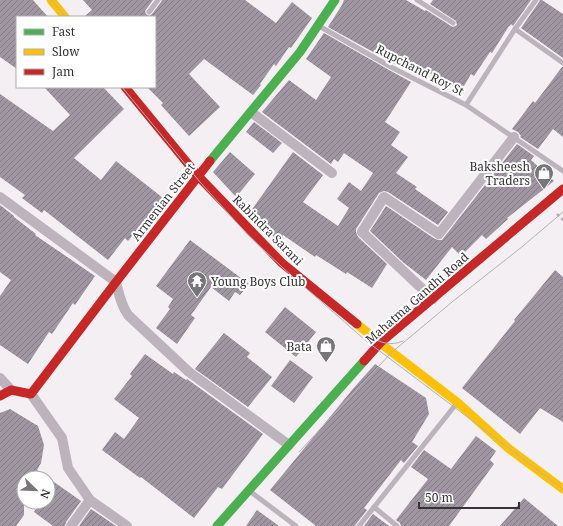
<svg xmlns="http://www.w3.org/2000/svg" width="563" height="526" font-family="'Noto Serif',serif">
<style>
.building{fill:url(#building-hatch)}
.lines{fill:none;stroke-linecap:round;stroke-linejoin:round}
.path{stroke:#b6aeb6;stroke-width:2.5;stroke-dasharray:3 3;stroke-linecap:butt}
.lane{stroke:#bdb3bd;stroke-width:5}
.street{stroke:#bdb3bd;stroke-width:10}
.fast{stroke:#4caf50;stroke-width:9}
.slow{stroke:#ffc107;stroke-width:9}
.jam{stroke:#c62828;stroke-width:9}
.tram{stroke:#b7b0b8;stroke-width:1}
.labels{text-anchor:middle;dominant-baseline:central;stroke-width:4;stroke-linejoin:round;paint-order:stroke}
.street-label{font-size:12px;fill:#353335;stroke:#fff}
.poi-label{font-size:12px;fill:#353335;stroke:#fff;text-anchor:end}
</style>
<defs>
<pattern id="building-hatch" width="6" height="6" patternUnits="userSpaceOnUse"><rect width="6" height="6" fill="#a096a2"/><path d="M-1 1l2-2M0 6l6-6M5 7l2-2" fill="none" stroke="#837b85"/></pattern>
</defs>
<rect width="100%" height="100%" fill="#f3eff3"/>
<g class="building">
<path d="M0 0H33L48 17H17V69L0 57Z"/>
<path d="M83 0H153L145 11 146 14 149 16 152 14 161 2 162 0H245L276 23 292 2 312 18 291 48 289 47 276 66 274 64 260 84 261 85 253 95 204 59 189 74 220 107 189 136 161 105 163 103 147 87H155V17H84L92 10Z"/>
<path d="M344 0H406L425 11 426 10 451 26 453 27 457 25 456 21 430 4 433 0H531L513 26 511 24 510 26H509L492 53 490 52 474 76 471 74 461 91 426 71 424 74 418 71 416 75 393 63 328 27 342 5Z"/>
<path d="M540 0H542L563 14V58L521 28 539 2Z"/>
<path d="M324 33 389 70 411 82 385 122 400 132 391 145 408 157 396 173 417 187 415 189 448 212 438 225 388 192 384 191 379 193 356 229V232L358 237 387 264 372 288 347 272 346 274 316 255 315 257 283 235 280 241 256 224 248 215 293 152 323 175 303 202 338 226 349 208 337 199 349 182 361 191 373 173 344 153 338 162 334 159 331 164 262 112 289 80 316 100 331 77 306 59Z"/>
<path d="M562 67H563V137L553 129 538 149 520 137 521 136 518 132 512 129 533 101 535 103Z"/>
<path d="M44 87H103L124 109 74 158 101 180 116 161 163 198 128 241 125 238 108 260 44 210 42 213 22 198 25 195 0 177V94L53 131 70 115Z"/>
<path d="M254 122 282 143 273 153 246 132Z"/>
<path d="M517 144 534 156 531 160 554 181 507 218 508 219 486 239 482 235 461 256 452 247 426 280 404 263 370 231 386 206 435 239 439 240H442Z"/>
<path d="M230 152 255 174 236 197 213 172Z"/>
<path d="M0 205 14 216V217L36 234 35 235 95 276 75 305 73 303 52 334 49 332 28 364 0 345V296L11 280 0 272Z"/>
<path d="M190 240 249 284 240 295 235 292 229 301 211 287 191 315 195 318 177 344 156 328 170 309 168 307 173 299 156 286Z"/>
<path d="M555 270 563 277V422L540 408 520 434 462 388 515 321 514 320Z"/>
<path d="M285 307 316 332 296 357 265 332Z"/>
<path d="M224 333 250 353 247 357 272 377 248 407 195 369Z"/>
<path d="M145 354 173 374 174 372 186 380 187 379 263 434 222 489 218 487 194 518 141 477 140 478 102 450 115 432 124 439 139 418 114 399 132 376 130 374Z"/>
<path d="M290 360 313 377 294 403 271 386Z"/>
<path d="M375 364 426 398 429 414 412 442 418 446 404 463 401 460 364 508 367 510 356 524 355 526H316L270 490 352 390Z"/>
<path d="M10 409 38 426 44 445 41 463 37 470 81 501 66 522 65 526H53L34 512 41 502H48V478H24V515L16 526H0V413Z"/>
<path d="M476 436 496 451 490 460 494 464 449 526H401L400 523 396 520 428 479 411 467 424 450 451 469Z"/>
<path d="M524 498 558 526H500Z"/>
<path d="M91 509 116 526H79Z"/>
<path d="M257 510 279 526H246Z"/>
<path d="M373 514 389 526H364Z"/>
</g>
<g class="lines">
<path class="path" d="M557 214 563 220"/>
<g class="lane">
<path d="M417 0 453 23"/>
<path d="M149 12 158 0"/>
<path d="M319 26 391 67 466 105 515 29 536 0"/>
<path d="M515 29 563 63"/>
<path d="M466 105 563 171"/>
<path d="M251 492 296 526"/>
<path d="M374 507 397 526"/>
<path d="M359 526 457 403"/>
</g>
<g class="street">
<path d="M251 112 332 173"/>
<path d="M0 197 116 282C119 294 121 305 128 315L189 372 289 445"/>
<path d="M433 299 362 232 384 197 439 234 514 137"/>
<path d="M0 378 11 390"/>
<path d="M31 394 62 438 68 468 90 500 127 526"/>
<path d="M71 526 90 500"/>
</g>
<g class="fast">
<path d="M210 161 300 52 335 0"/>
<path d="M217 526 364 361"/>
</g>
<g class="slow">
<path d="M51 0 65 17"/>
<path d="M357 324 380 343 457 402 508 448 563 489"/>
</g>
<g class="jam">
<path d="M125 87 198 176 282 263 357 324"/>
<path d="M364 361 381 342 563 189"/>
<path d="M0 396 11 390 31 394 116 282 210 161"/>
</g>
<g class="tram">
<path d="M51 0 66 17"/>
<path d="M122 87 200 182 247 234 283 268 365 340 563 489"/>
<path d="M368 336C380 342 390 347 403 341"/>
<path d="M299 452 391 353 452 302 523 246 563 212"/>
</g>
</g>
<defs>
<symbol id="shop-pin" viewBox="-11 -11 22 30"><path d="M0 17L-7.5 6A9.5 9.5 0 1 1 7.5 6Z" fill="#787578" stroke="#fff"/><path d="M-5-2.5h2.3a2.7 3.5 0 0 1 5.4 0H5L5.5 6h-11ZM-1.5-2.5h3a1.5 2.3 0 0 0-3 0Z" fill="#fff"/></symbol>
<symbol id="temple-pin" viewBox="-11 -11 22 30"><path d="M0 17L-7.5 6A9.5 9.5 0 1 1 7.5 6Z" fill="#787578" stroke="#fff"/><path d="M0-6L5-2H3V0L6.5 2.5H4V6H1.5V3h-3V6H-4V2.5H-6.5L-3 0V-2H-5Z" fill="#fff"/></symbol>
</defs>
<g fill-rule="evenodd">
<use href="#shop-pin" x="533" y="162" width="22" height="30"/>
<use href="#temple-pin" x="186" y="270" width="22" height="30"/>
<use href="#shop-pin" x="315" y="335" width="22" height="30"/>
</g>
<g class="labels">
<g class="street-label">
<text transform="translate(420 70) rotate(27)">Rupchand Roy St</text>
<text transform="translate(163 202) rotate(-52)">Armenian Street</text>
<text transform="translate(268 230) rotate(45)">Rabindra Sarani</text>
<text transform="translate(417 298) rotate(-41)">Mahatma Gandhi Road</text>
</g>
<g class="poi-label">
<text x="530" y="166">Baksheesh<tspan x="530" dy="14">Traders</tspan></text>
<text x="211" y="281" text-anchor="start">Young Boys Club</text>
<text x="312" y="346">Bata</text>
</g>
</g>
<rect x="16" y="16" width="140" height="72" fill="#ffffff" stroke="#aeadae"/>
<rect x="24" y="29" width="20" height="6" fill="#4caf50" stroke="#aeadae"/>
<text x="52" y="36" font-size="12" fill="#353335">Fast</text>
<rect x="24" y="49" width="20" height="6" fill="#ffc107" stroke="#aeadae"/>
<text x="52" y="56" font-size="12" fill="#353335">Slow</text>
<rect x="24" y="69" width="20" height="6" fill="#c62828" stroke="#aeadae"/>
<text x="52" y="76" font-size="12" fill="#353335">Jam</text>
<g transform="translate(36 490) rotate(113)"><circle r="19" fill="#ffffff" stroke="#aeadae"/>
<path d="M0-3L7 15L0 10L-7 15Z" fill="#787578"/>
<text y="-6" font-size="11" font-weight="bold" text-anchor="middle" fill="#353335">N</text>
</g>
<path d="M419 502v6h100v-6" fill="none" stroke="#353335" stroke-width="2"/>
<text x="425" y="502" font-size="12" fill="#353335" stroke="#ffffff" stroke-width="3" paint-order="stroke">50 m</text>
</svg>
